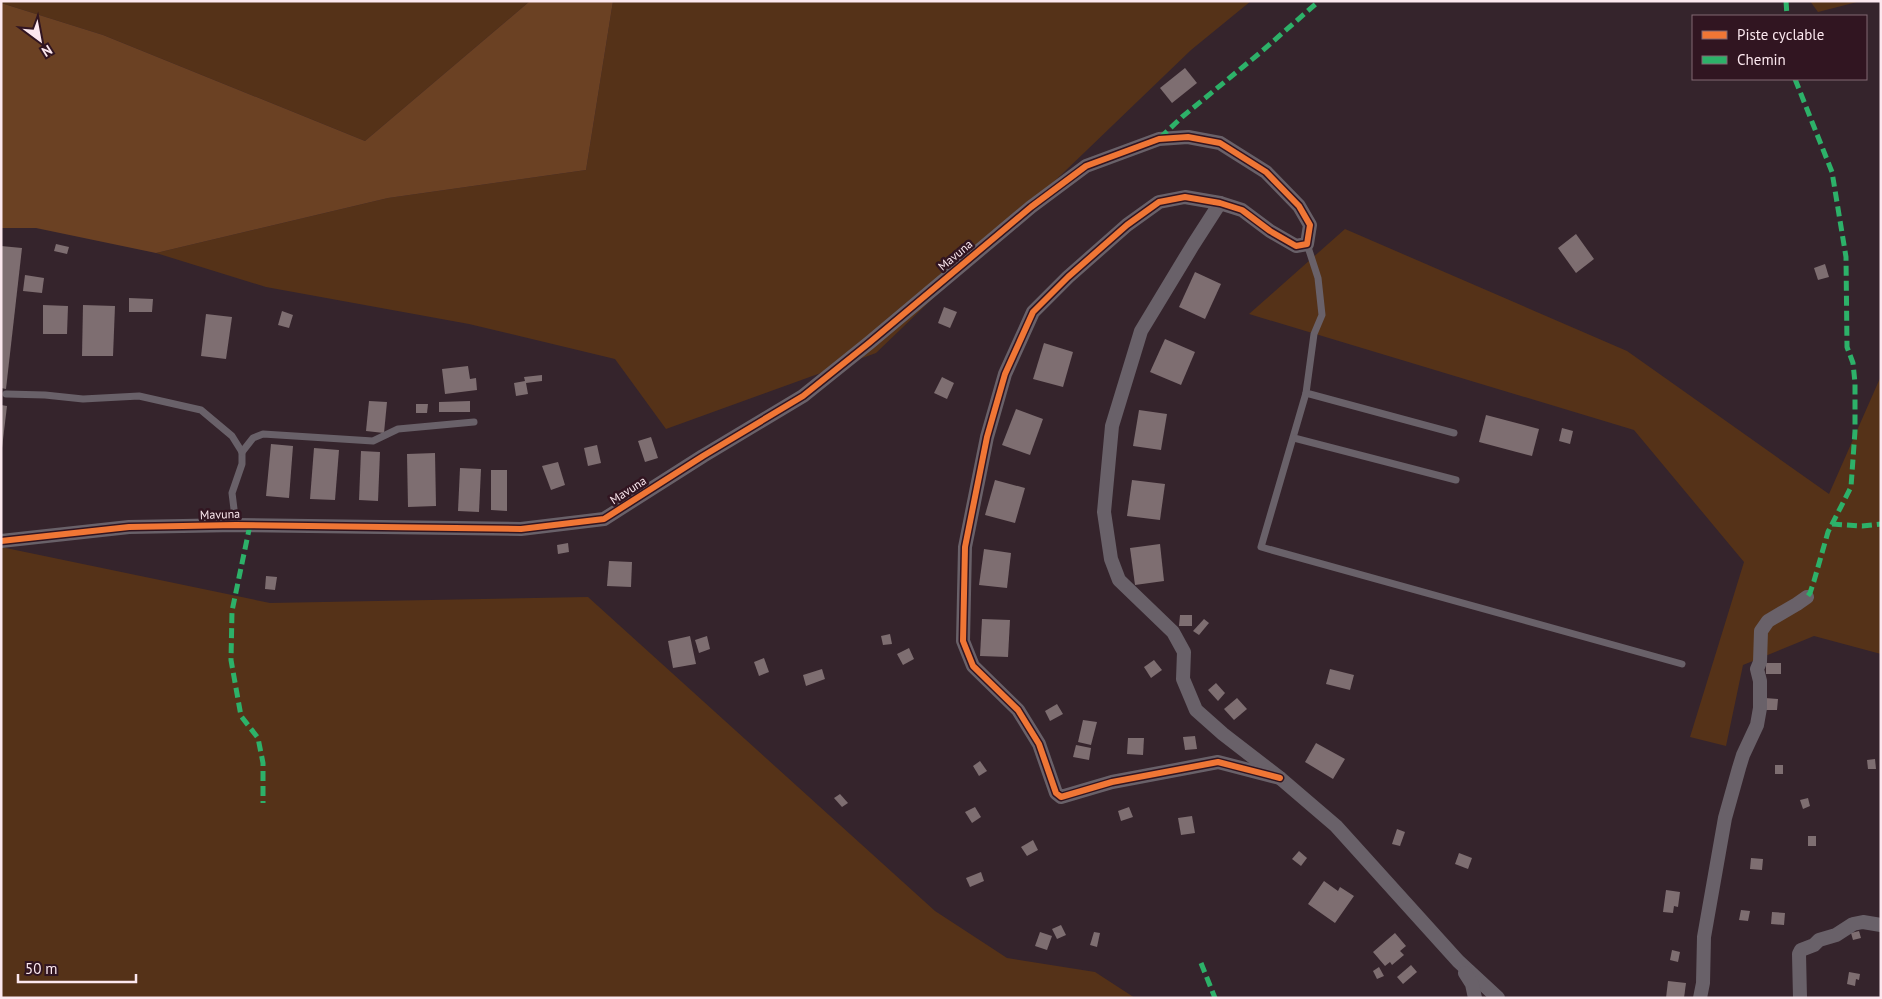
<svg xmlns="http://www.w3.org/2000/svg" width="1882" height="999" font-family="'PT Sans',sans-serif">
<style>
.green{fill:#553218}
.forest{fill:#6b4123}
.building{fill:#7e6e71}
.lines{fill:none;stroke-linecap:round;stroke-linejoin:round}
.lane{stroke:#696169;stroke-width:7}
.street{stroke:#696169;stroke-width:14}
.quiet{stroke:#2db169;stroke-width:5;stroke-dasharray:10 5;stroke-linecap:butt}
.cycleway-casing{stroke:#311521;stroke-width:9}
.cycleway{stroke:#f07635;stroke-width:6}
.labels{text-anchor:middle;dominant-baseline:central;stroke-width:5;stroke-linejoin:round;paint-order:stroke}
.street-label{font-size:12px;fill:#fce8ef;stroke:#311521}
</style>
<rect width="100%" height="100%" fill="#35242c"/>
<g class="green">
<path d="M1 1H530L365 141 103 35 1 3Z"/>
<path d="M613 1H1251L1191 50 876 353 666 429 615 359 469 324 266 287 156 253 388 198 586 170Z"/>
<path d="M1810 1H1861L1818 12Z"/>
<path d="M1345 229 1627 351 1829 494 1881 376V654L1814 636 1743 665 1726 746 1690 737 1744 562 1634 430 1249 314Z"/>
<path d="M1 547 270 603 588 597 935 911 1007 958 1095 972 1135 998H1Z"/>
</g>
<path class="forest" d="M530 1H613L586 170 388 198 156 253 36 228H1V3L103 35 365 141Z"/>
<g class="building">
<path d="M1185 68 1197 83 1172 103 1160 88Z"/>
<path d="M1576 234 1594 259 1576 273 1558 248Z"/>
<path d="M56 244 69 247 67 254 54 251Z"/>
<path d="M1 246 22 248 6 389 1 388Z"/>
<path d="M1825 264 1829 277 1818 280 1814 268Z"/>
<path d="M1195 272 1221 284 1205 319 1179 307Z"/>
<path d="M25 275 44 278 42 293 23 291Z"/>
<path d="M129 298 153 299 152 312H129Z"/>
<path d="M43 305 68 306 67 334H43Z"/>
<path d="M83 305 115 306 113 356H82Z"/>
<path d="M944 307 957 312 950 328 938 323Z"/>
<path d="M282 311 293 315 289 328 278 325Z"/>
<path d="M206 314 232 317 226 359 201 356Z"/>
<path d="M1165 339 1195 352 1181 385 1150 372Z"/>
<path d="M1044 343 1073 352 1063 387 1033 379Z"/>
<path d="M468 366 470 379 476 378 477 390 445 394 442 369Z"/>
<path d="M542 375V381L526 383 528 394 516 396 514 383 525 381 524 377Z"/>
<path d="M942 377 954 383 947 399 934 393Z"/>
<path d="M369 401 387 402 384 433 366 431Z"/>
<path d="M470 401V412H439V402Z"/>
<path d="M416 404H428L427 413H416Z"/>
<path d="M1 405 7 406 2 448H1Z"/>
<path d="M1016 409 1043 419 1030 455 1002 445Z"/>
<path d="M1139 410 1167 414 1161 450 1133 446Z"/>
<path d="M1486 415 1539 429 1532 456 1479 442Z"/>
<path d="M1562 428 1573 431 1570 444 1559 441Z"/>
<path d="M651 437 658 458 645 462 638 441Z"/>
<path d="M271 444 293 446 289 498 266 496Z"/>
<path d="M597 445 601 463 588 466 584 448Z"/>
<path d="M314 448 339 450 335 500 310 499Z"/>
<path d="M361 451 380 452 378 501 359 500Z"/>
<path d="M435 453 436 506 408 507 407 454Z"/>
<path d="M558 462 565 485 551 490 542 466Z"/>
<path d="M460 468 481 469 479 512 458 511Z"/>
<path d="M491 470H507V511L491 510Z"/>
<path d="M995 480 1025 488 1015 523 985 515Z"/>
<path d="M1132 480 1165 484 1160 520 1127 516Z"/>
<path d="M568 543 569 552 558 554 557 545Z"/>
<path d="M1160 544 1164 581 1135 585 1130 548Z"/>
<path d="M984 549 1011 553 1007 588 979 585Z"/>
<path d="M609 561 632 562 631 587 607 586Z"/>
<path d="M266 576 277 577 275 590 265 589Z"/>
<path d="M1180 615H1192V626H1179Z"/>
<path d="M982 619 1010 620 1008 657 980 656Z"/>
<path d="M1204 619 1209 623 1199 635 1193 631Z"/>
<path d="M890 634 892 644 883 645 881 636Z"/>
<path d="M690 636 696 664 673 668 668 641Z"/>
<path d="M707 636 710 649 699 653 695 640Z"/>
<path d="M909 648 914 659 903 665 897 654Z"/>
<path d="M764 658 769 672 759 676 754 662Z"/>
<path d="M1154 660 1162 670 1151 678 1144 667Z"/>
<rect x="1766" y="663" width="15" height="11"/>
<path d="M822 669 825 679 806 686 803 675Z"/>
<path d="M1330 669 1354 675 1350 690 1326 684Z"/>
<path d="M1216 683 1225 693 1218 701 1208 690Z"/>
<path d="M1237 698 1247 709 1234 720 1224 709Z"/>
<path d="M1765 698 1778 699 1777 710H1764Z"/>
<path d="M1057 704 1063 714 1050 721 1045 711Z"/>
<path d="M1083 720 1097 722 1091 745 1078 742Z"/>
<path d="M1195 736 1197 749 1185 750 1183 737Z"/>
<path d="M1128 738H1144L1143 755 1127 754Z"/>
<path d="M1316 743 1345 759 1333 779 1305 762Z"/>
<path d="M1076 745 1091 748 1089 760 1073 757Z"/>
<path d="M1875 759 1876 769H1868L1867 760Z"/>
<path d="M980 761 987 771 979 776 973 766Z"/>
<rect x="1775" y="765" width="8" height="9"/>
<path d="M840 794 848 803 842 807 834 798Z"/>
<path d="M1808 798 1810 806 1803 809 1800 800Z"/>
<path d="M975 807 981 817 972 823 965 812Z"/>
<path d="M1129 807 1133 817 1121 821 1118 811Z"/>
<path d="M1192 816 1195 833 1181 835 1178 818Z"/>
<path d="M1397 829 1405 832 1400 846 1392 844Z"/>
<rect x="1808" y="836" width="8" height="10"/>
<path d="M1033 840 1038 850 1027 856 1021 847Z"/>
<path d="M1299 851 1307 858 1301 866 1292 859Z"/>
<path d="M1459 853 1472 858 1468 869 1455 864Z"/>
<path d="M1751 858 1763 859 1762 870 1750 869Z"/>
<path d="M981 872 984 881 970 887 966 878Z"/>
<path d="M1324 881 1338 891 1340 887 1354 896 1335 923 1308 904Z"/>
<path d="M1666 890 1680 892 1678 907 1674 906 1673 913 1663 912Z"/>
<path d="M1741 910 1750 911 1748 921 1739 920Z"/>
<path d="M1772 912 1785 913 1784 925 1771 924Z"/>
<path d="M1061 925 1066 935 1057 939 1052 929Z"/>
<path d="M1859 931 1861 938 1853 940 1851 933Z"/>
<path d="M1040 932 1052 936 1047 950 1035 946Z"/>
<path d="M1094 932 1100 933 1097 947 1090 945Z"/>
<path d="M1395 933 1406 946 1400 951 1404 955 1392 965 1390 962 1385 966 1373 952Z"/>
<path d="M1672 950 1680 952 1678 962 1670 960Z"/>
<path d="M1411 965 1417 972 1403 984 1397 977Z"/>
<path d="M1379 967 1384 976 1377 979 1373 971Z"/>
<path d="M1849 972 1860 974 1859 980 1856 979 1855 986 1847 984Z"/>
<path d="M1668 981 1686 983 1684 998H1666Z"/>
</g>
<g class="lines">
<g class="lane">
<path d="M1307 244 1318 278 1322 315 1314 334 1306 393 1454 433"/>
<path d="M1306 393 1261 547 1682 664"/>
<path d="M6 394 45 395 83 399 139 396 201 410 232 436 242 452V464L232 493 236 525"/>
<path d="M1294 438 1456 480"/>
<path d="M242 452 253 438 263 434 373 441 398 429 474 422"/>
</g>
<g class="street">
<path d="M1220 203 1193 245 1141 331 1112 426 1104 512 1111 559 1119 580 1173 632 1184 652 1183 679 1196 710 1223 734 1280 778 1336 826 1458 961 1498 998"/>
<path d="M1 541 129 527 236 525 521 529 604 519 703 456 803 396 869 343 1031 207 1086 166 1159 139 1188 137 1220 143 1266 172 1299 206 1310 225 1307 244 1296 246 1270 231 1242 210 1220 203 1185 197 1159 202 1127 225 1068 277 1033 312 1005 374 987 437 965 547 963 641 973 666 1018 710 1039 744 1056 793 1061 797 1112 782 1218 762 1280 778"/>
<path d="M1465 973 1472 984 1475 998"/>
<path d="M1700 998 1703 983 1704 937 1725 818 1739 768 1743 755 1757 725 1760 708V681L1757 669 1760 662 1761 631 1768 621 1797 604 1807 597"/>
<path d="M1800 998 1799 954 1801 950 1814 945 1819 940 1836 935 1853 924 1863 922 1881 925"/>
</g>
<g class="quiet">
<path d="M1786 1 1787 16"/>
<path d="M1795 79 1832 172 1846 257 1847 347 1853 363 1855 383V431L1851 487 1828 532 1814 581 1810 593 1807 597"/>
<path d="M1160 138 1182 117 1261 52 1319 1"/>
<path d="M1832 524 1862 526 1881 524"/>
<path d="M250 525 232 611 231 660 241 716 258 738 263 763V803"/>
<path d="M1201 963 1215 998"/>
</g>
<defs>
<path id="cycleway" d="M1 541 129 527 236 525 521 529 604 519 703 456 803 396 869 343 1031 207 1086 166 1159 139 1188 137 1220 143 1266 172 1299 206 1310 225 1307 244 1296 246 1270 231 1242 210 1220 203 1185 197 1159 202 1127 225 1068 277 1033 312 1005 374 987 437 965 547 963 641 973 666 1018 710 1039 744 1056 793 1061 797 1112 782 1218 762 1280 778"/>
</defs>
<use href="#cycleway" class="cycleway-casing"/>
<use href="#cycleway" class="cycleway"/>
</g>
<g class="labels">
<g class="street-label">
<text transform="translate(955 255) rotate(-40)">Mavuna</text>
<text transform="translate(628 490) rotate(-33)">Mavuna</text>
<text transform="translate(220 514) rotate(-2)">Mavuna</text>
</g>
</g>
<rect width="1882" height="999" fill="none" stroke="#fce8ef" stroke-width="5"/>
<rect x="1692" y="15" width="175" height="65" fill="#311521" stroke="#826973"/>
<rect x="1702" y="31" width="25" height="8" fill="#f07635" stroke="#826973"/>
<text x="1737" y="40" font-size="15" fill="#fce8ef">Piste cyclable</text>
<rect x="1702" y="56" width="25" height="8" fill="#2db169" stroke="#826973"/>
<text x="1737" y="65" font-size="15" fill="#fce8ef">Chemin</text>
<g transform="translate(40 40) rotate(148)" stroke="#311521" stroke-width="4" paint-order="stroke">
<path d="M0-4L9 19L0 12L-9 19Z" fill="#fce8ef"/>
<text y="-8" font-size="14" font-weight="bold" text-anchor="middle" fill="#fce8ef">N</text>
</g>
<path d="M18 974v8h118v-8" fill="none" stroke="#fce8ef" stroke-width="2.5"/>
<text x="25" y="974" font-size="15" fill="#fce8ef" stroke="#311521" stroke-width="4" paint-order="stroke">50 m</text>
</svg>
